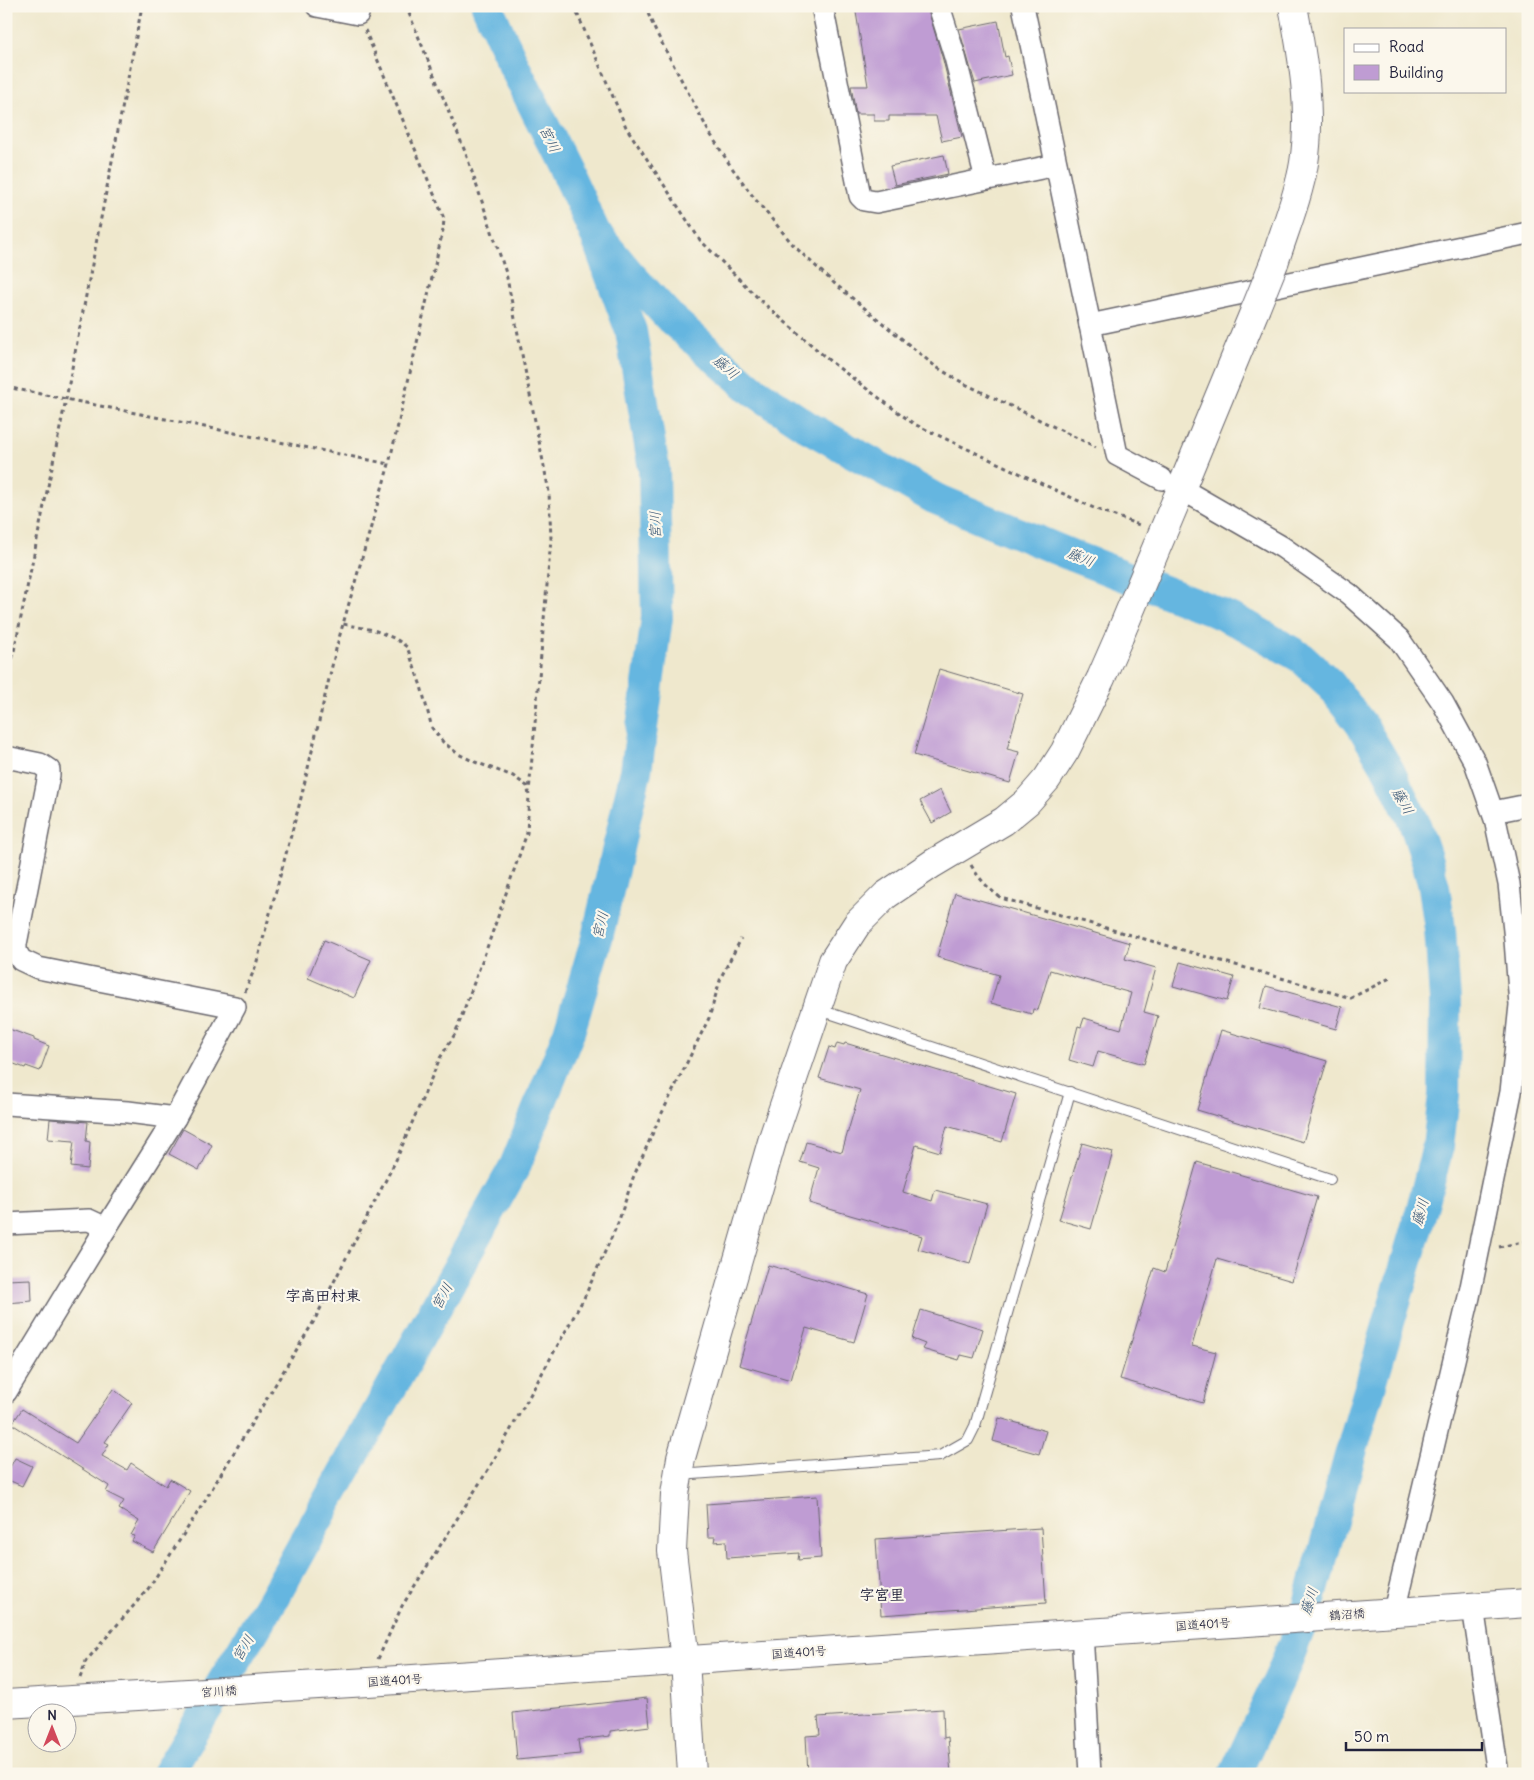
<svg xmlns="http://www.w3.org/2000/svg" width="1534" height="1780" font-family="Delius,'Klee One',sans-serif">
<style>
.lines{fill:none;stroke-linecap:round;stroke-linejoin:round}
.river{stroke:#65b6e0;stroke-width:32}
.building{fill:#bf9cd3}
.lane-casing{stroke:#6a676e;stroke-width:12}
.street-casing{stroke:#6a676e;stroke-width:24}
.secondary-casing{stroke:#6a676e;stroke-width:30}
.highway-casing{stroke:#6a676e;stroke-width:30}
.path{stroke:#6a676e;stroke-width:3;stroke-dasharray:4 4;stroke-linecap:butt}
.lane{stroke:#fff;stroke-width:10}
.street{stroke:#fff;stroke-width:21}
.secondary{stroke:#fff;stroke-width:28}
.highway{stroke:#fff;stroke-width:28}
.secondary-bridge-casing{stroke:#6a676e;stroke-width:30;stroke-linecap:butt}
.secondary-bridge{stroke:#fff;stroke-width:28}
.labels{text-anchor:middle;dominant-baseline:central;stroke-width:4.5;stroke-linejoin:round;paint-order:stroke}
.street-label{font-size:12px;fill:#22223b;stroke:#fbf7ec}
.water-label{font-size:14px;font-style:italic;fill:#395675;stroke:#fbf7ec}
.quarter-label{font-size:15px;font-weight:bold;fill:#22223b;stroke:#fbf7ec}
</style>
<rect width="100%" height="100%" fill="#fbf7ec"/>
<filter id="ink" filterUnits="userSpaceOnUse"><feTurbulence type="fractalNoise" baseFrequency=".02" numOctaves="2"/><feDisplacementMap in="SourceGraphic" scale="10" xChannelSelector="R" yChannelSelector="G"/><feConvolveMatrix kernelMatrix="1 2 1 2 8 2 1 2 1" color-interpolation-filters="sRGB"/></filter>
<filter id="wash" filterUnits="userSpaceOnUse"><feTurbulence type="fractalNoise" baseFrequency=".0096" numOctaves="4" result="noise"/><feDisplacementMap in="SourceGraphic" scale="20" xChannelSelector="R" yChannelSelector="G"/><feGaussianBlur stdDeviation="1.12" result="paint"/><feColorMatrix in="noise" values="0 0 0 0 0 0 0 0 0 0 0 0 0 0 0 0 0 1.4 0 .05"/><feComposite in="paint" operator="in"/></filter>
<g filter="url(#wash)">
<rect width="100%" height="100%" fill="#efe8cd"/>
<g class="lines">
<g class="river">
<path d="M595 233 630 275 671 319 750 388 808 427 934 498 1073 556 1207 608 1247 626 1302 658 1330 684 1361 724 1389 771 1414 822 1426 857 1434 887 1440 929 1445 1000 1444 1095 1438 1146 1422 1209 1350 1456 1309 1604 1283 1671 1235 1774"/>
<path d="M167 1774 273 1599 515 1166 569 1032 597 938 636 771 657 618 654 469 631 331 595 233 567 172 514 66 487 6"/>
</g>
</g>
<g id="blocks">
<g class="building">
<path d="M855 6H927L943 60 962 137 942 141 936 116H889V121H874V114H856L851 86H868Z"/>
<path d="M998 21 1005 57 1008 56 1012 75 975 83 959 29Z"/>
<path d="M944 155 948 174 895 185 890 166Z"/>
<path d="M939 669 1023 694 1007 749 1019 752 1010 783 914 755Z"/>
<path d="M940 790 951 812 932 823 920 801Z"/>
<path d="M955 893 1130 943 1125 959 1156 968 1144 1012 1158 1016 1144 1064 1098 1051 1093 1067 1069 1060 1078 1026 1081 1027 1084 1018 1121 1029 1131 993 1050 970 1038 1010 1033 1009 1032 1014 991 1003 999 975 937 957Z"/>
<path d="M324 940 371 960 354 998 308 978Z"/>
<path d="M1180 962 1234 977 1227 1001 1173 986Z"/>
<path d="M1266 986 1342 1007 1336 1029 1260 1008Z"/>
<path d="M6 1028 34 1038V1040L49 1046 40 1071 26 1066 25 1068 6 1061Z"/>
<path d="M1221 1030 1327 1061 1303 1142 1197 1110Z"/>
<path d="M837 1043 844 1045 845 1043 1016 1094 1002 1142 947 1126 940 1152 916 1145 903 1192 932 1201 935 1190 987 1204 970 1264 918 1249 922 1236 809 1203 819 1168 800 1162 806 1142 842 1152 860 1090 819 1078 829 1047 835 1049Z"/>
<path d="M50 1119 88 1122 86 1141 90 1142 88 1169 71 1167 74 1141 48 1139Z"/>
<path d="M183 1129 212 1145 199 1170 169 1154Z"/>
<path d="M1082 1143 1113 1152 1091 1229 1059 1220Z"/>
<path d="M1197 1162 1317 1197 1292 1281 1217 1259 1192 1346 1216 1352 1203 1403 1120 1379 1154 1268 1165 1272Z"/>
<path d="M768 1265 868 1294 854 1342 806 1328 791 1380 739 1365Z"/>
<path d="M31 1279 32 1301 6 1303V1280Z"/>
<path d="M921 1310 983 1329 974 1358 961 1355 959 1360 922 1349 925 1344 912 1339Z"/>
<path d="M113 1389 132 1403 105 1442 109 1444 102 1456 127 1470 131 1463 166 1486 170 1479 190 1491 153 1552 132 1541 135 1536 131 1535 139 1521 119 1509 124 1501 106 1492 109 1486 12 1424 22 1409 76 1443Z"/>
<path d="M999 1418 1046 1431 1039 1454 993 1441Z"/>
<path d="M15 1458 32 1466 22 1486 6 1479V1475Z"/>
<path d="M817 1496 821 1558 798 1560 799 1553 727 1558 726 1541 714 1542 715 1537H708L706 1504Z"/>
<path d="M1041 1528 1046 1603 881 1615 876 1539Z"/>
<path d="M647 1698 650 1726 610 1731V1736L578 1740 580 1754 517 1760 513 1713Z"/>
<path d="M943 1709 944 1738 948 1737 951 1774H808L806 1736 820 1735 818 1717Z"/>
</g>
</g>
</g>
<g filter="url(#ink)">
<use href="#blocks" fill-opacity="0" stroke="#6a676e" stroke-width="1"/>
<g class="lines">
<defs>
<g id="lane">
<path d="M817 1009 1330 1179"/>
<path d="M679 1475 940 1456 968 1440 975 1426 1070 1092"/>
</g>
<g id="street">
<path d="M317 6 358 14"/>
<path d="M822 6 860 196 864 200 876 202 1056 165"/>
<path d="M939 6 955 57 986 179"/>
<path d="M1023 6 1090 325"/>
<path d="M1162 479 1117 455 1090 325 1528 233"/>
<path d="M1192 495 1282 547 1349 594 1399 639 1443 703 1475 762 1495 819 1509 884 1515 940 1520 1005 1511 1092 1469 1297 1394 1611"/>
<path d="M6 757 40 764 49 770V775L16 944V951L21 960 38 968 235 1007 175 1118 106 1228 6 1392"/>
<path d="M1493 812 1528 805"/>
<path d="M6 1104 128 1112 175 1118"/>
<path d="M6 1224 89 1220 106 1228"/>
<path d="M1473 1607 1498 1774"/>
<path d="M1082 1632 1090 1774"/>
</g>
<g id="secondary">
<path d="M1274 263C1284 232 1299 195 1304 163 1312 111 1303 58 1293 6"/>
<path d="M1176 501 1255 310"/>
<path d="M692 1774 685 1660 672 1551 675 1494 681 1458 773 1138 833 961 857 924 886 895 932 864 1004 821 1027 802 1047 779 1065 751 1101 678 1119 637"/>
</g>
<path id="highway" d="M6 1704 368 1682 1528 1603"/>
</defs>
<use href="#lane" class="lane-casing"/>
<use href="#street" class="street-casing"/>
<use href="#secondary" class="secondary-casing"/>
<use href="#highway" class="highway-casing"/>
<g class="path">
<path d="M406 6 466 154 506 273 549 492 551 539 529 792"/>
<path d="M574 6 626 127 700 240 760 300 831 362 914 424 1096 509 1142 526"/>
<path d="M645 6 655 30 709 132 730 165 755 199 795 247 834 283 936 367 965 384 1096 447"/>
<path d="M6 387 389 464"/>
<path d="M6 690 66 399 142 6"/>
<path d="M971 865C979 879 988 888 1001 898L1351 998 1390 978"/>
<path d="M245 992 256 965 300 802 337 645 389 464 443 230 444 219 439 206 365 30"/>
<path d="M1499 1247 1528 1241"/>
<path d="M378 1659 402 1606 491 1465 584 1298 618 1223 633 1178 658 1121 709 1018 721 977 741 939"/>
<path d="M80 1678 86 1661 148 1589 196 1515 314 1321 396 1160 440 1058 455 1034 488 945 527 833 529 795 527 786 513 776 475 762 458 754 443 742 432 728 421 686 407 647 396 639 374 630 343 624"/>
</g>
<use href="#lane" class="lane"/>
<use href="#street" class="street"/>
<use href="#secondary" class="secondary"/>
<use href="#highway" class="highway"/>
<defs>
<g id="secondary-bridge">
<path d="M1255 310 1274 263"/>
<path d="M1119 637 1176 501"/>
</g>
</defs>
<use href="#secondary-bridge" class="secondary-bridge-casing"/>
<use href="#secondary-bridge" class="secondary-bridge"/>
</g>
</g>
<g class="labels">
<g class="street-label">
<text transform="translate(1347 1614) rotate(-4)">鶴沼橋</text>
<text transform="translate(1203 1624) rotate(-4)">国道401号</text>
<text transform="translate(799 1652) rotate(-4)">国道401号</text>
<text transform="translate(395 1680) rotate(-4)">国道401号</text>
<text transform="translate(219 1691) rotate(-4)">宮川橋</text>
</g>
<g class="water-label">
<text transform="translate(550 139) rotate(64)">宮川</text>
<text transform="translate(726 367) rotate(41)">藤川</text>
<text transform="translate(655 525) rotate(-91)">宮川</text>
<text transform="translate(1081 557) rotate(22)">藤川</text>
<text transform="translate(1403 801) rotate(61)">藤川</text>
<text transform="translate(600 925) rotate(-76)">宮川</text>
<text transform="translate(1420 1212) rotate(-74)">藤川</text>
<text transform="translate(442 1296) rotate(-61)">宮川</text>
<text transform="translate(1309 1601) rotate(-72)">藤川</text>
<text transform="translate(243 1648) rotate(-59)">宮川</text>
</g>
<g class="quarter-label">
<text x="323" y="1295">字高田村東</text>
<text x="882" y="1594">字宮里</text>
</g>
</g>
<rect width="1534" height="1780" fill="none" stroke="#fbf7ec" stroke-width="25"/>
<rect x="1344" y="28" width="162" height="65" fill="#fbf7ec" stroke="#a4a2a5"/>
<rect x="1354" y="44" width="25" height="8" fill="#ffffff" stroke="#a4a2a5"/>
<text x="1389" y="52" font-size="15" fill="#22223b">Road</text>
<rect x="1354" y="65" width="25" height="15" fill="#bf9cd3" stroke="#a4a2a5"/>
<text x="1389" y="78" font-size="15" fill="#22223b">Building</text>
<g transform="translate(52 1728)"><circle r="24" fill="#fbf7ec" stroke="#a4a2a5"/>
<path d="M0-4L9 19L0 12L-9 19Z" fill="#d1495b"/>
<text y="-8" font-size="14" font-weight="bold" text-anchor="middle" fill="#22223b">N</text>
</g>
<path d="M1346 1742v8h136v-8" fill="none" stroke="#22223b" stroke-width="2.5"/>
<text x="1354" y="1742" font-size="15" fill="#22223b" stroke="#fbf7ec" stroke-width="4" paint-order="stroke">50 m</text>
</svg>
